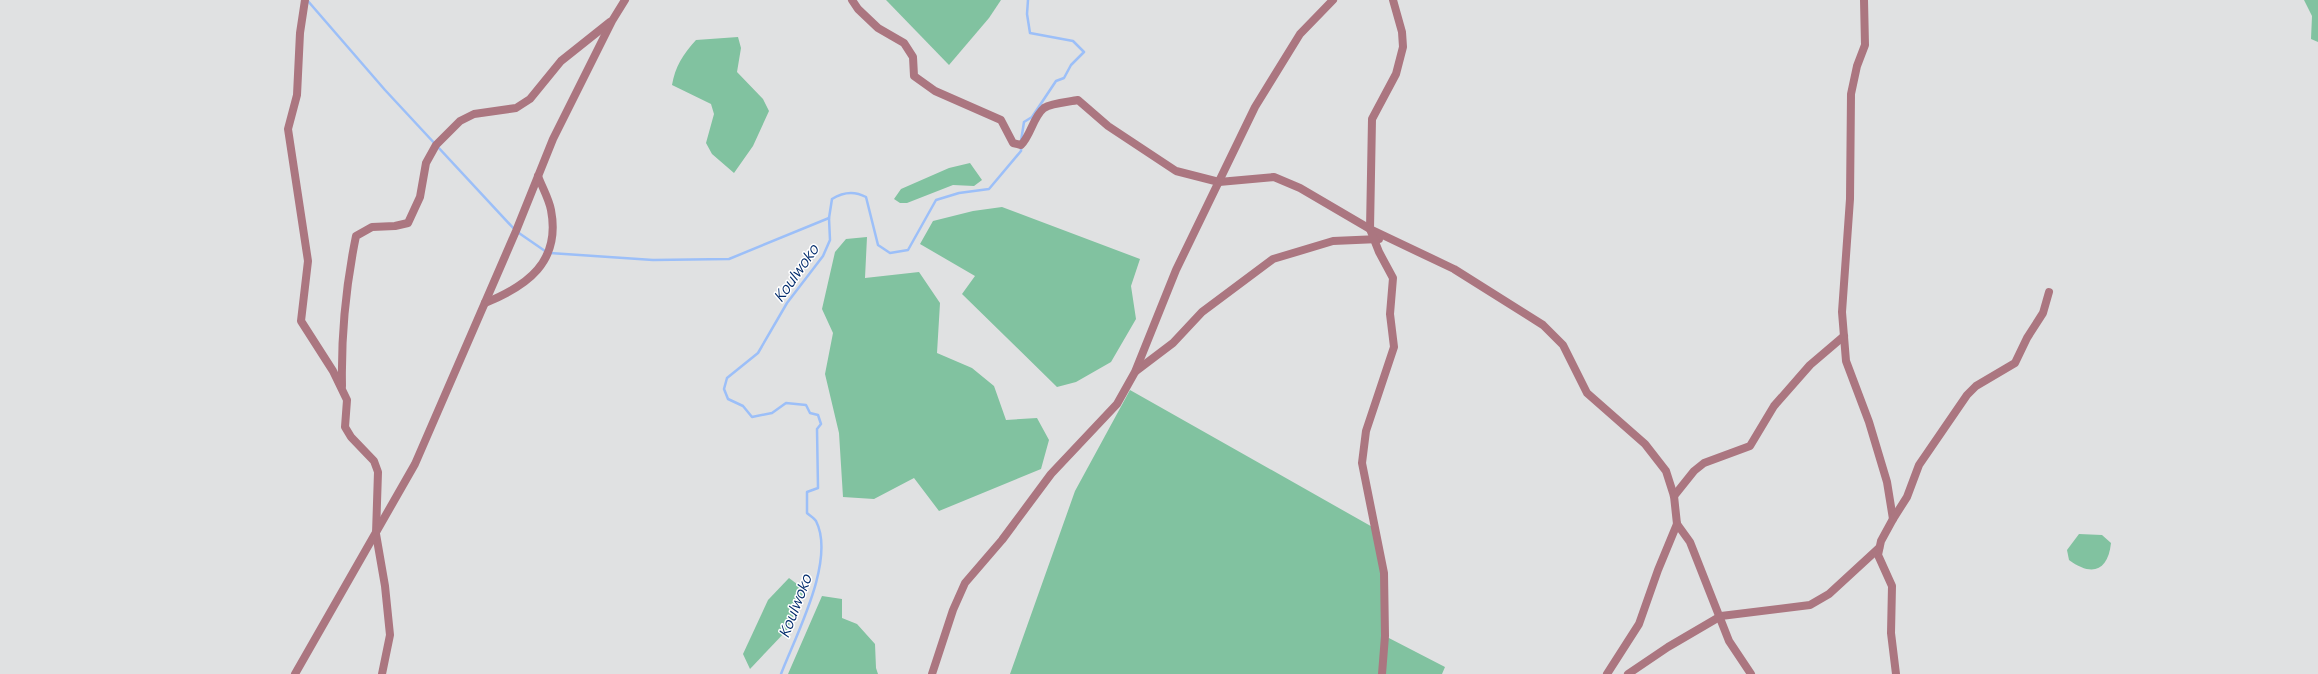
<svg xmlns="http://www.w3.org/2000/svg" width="2318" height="674" font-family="Manrope,sans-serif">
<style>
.green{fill:#81c2a0}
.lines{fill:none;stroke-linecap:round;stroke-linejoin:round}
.stream{stroke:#9cbff8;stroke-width:2.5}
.minor{stroke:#ab7680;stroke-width:8}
.labels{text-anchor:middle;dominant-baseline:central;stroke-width:3;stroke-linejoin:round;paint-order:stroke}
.water-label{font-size:15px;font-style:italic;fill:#032c6c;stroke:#fff}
</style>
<rect width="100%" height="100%" fill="#e0e1e2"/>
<g class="green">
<path d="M886 0H1001L989 18 949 65Z"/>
<path d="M2304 0H2318V42L2311 39 2312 16Z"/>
<path d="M738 37 741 48 737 72 763 99 769 111 753 146 734 173 712 154 706 143 714 114 711 104 672 85C675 67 683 54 696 40Z"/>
<path d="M970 163 982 180 974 186 953 185 907 203H900L894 199 901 189 949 168Z"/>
<path d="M1002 207 1140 259 1131 286 1136 319 1111 362 1076 382 1057 387 962 294 975 276 920 244 933 221 973 211Z"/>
<path d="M867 237 865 278 919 272 940 303 937 353 972 368 994 386 1006 420 1037 418 1049 440 1041 469 939 511 914 478 874 499 843 497 839 433 825 374 833 333 822 309 835 252 846 239Z"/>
<path d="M1130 390 1376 529 1384 573 1385 636 1445 667 1442 674H1010L1075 491Z"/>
<path d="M2079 534 2102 535 2111 543C2108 571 2092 577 2069 560L2067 550Z"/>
<path d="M789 578 805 590 787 630 750 669 743 654 768 600Z"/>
<path d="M822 596 842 599V618L857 624 875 644 876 668 878 674H788Z"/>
</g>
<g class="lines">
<g class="stream">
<path d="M307 0 385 90 516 231 545 251"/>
<path d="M1021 141 1024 122 1032 117 1056 81 1064 78 1071 65 1084 52 1073 41 1030 33 1027 14 1028 0"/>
<path d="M550 253 653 260 729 259 829 218"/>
<path d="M781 674C796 635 836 560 816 521 814 518 809 515 807 513V492L818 488 817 429 821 424 818 415 810 413 806 405 786 403 772 413 752 417 743 406 728 399 724 389 727 378 758 353 787 303 823 256 830 240 829 218 832 199C843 192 855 191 866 197L878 245 890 253 908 250 936 200 959 193 989 189 1021 151V146"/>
</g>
<g class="minor">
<path d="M305 0 300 33 297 95 288 129 308 261 301 321 333 371 347 400 345 427 351 437 374 461 378 472 376 534 385 586 390 635 382 674"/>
<path d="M852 0 858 9 878 28 904 43 913 57 914 76 935 91 1001 120 1013 143 1021 145C1031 135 1033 117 1044 108 1052 103 1068 102 1078 100L1108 126 1176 171 1219 182 1274 177 1300 188 1370 229 1454 269 1543 325 1563 345 1587 393 1645 444 1666 471 1674 496 1677 524 1690 542 1729 641 1751 674"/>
<path d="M1864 0 1865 45 1857 66 1851 94 1850 199 1842 312 1846 361 1869 422 1887 482 1893 519 1881 541 1878 555 1892 586 1891 633 1896 674"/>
<path d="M485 303C527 286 561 262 551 210 549 199 542 187 538 176"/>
<path d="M1136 371 1173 343 1202 312 1273 259 1333 241 1379 239"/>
<path d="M342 386C341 336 346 285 356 236L372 227 395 226 408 223 420 197 426 163 436 145 460 121 474 114 516 108 530 99 561 61 610 22"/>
<path d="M1674 496 1694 471 1704 463 1750 446 1774 406 1810 365 1844 336"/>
<path d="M1893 519 1907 497 1919 465 1967 395 1976 386 2015 363 2027 338 2043 313 2049 292"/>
<path d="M295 674 415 464 516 231 553 139 612 21 625 0"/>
<path d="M932 674 953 610 965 583 1002 540 1051 474 1117 404 1135 372 1176 270 1255 107 1300 34 1333 0"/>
<path d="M1382 674 1385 636 1384 573 1362 463 1366 431 1394 347 1390 314 1393 278 1379 252 1370 229 1372 119 1396 74 1403 47 1402 32 1393 0"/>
<path d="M1607 674 1639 624 1658 570 1677 524"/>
<path d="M1628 674 1668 647 1721 616 1810 605 1829 594 1879 548"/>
</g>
</g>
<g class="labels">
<g class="water-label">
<text transform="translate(796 273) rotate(-55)">Koulwoko</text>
<text transform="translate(795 606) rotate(-69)">Koulwoko</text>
</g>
</g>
</svg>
